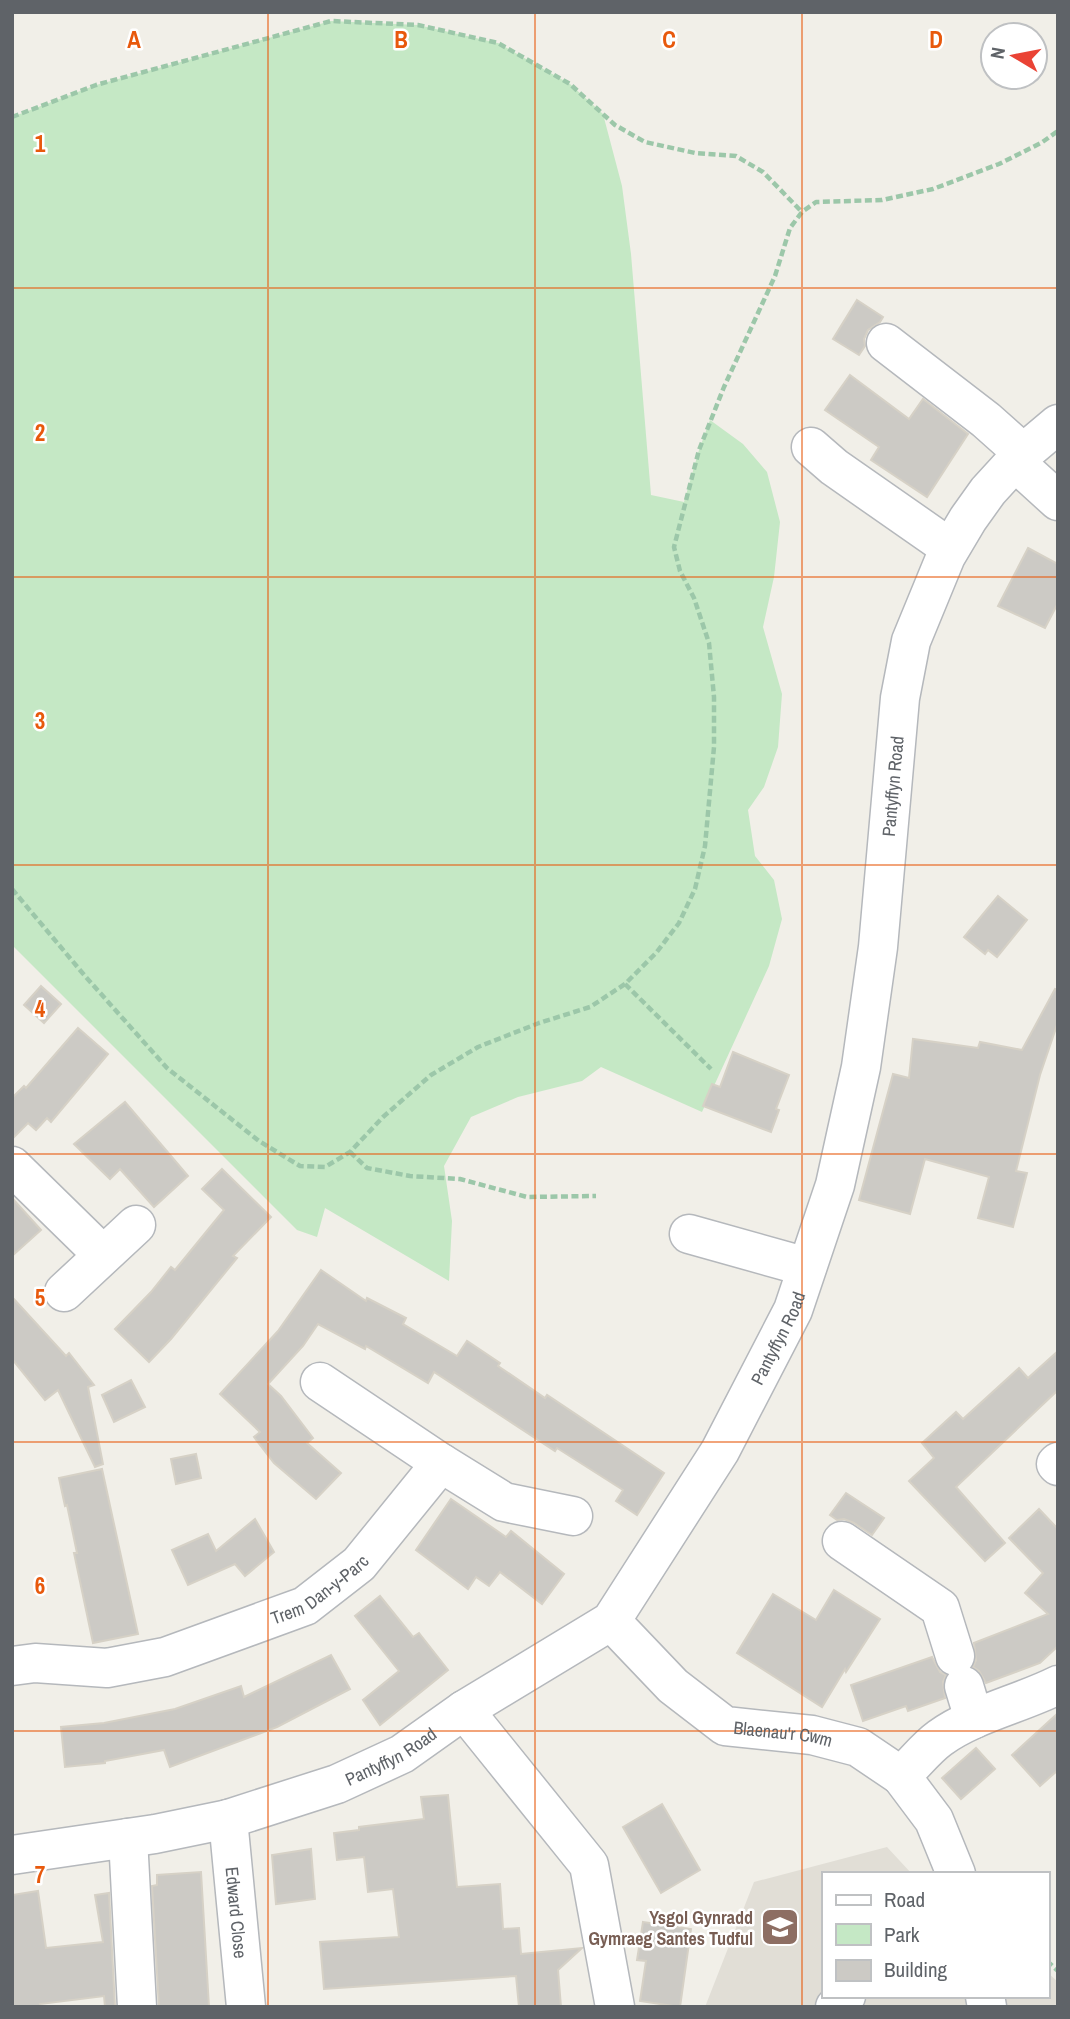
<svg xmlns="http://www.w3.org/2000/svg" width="1070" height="2019" font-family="'Archivo Narrow',sans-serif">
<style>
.education{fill:#e1ded6}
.green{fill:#c5e8c5}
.building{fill:#cccac5;stroke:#d6d1c6;stroke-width:2}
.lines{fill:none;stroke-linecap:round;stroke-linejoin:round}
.minor-casing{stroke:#b5b8bc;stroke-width:41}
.path{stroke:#9cc7a9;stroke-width:4.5;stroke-dasharray:7 3.5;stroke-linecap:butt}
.minor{stroke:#fff;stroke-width:38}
.grid{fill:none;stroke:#e8590c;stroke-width:2;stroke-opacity:0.55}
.labels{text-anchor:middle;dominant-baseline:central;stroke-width:5;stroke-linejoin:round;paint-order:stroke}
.street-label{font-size:18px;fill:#5f6368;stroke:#fff}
.education-label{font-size:18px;font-weight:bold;fill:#785e54;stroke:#fff;text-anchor:end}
.grid-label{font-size:23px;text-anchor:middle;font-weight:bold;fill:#e8590c;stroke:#fff;stroke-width:5;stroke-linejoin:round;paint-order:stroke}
</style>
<rect width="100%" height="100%" fill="#f1efe8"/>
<path class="education" d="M887 1847 912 1874H823V1996H1047V1972L1058 1982V2007H705L754 1882Z"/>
<path class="green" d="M331 21 418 25 498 43 570 84 603 114 622 186 631 254 651 495 684 502 699 450 710 420 743 444 767 472 780 522 774 577 763 627 782 694 778 747 764 787 748 810 755 856 774 880 782 919 769 966 702 1112 601 1067 582 1081 518 1097 471 1117 444 1166 452 1221 449 1281 325 1208 317 1237 297 1230 12 945V117L96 85Z"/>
<g class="building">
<path d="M857 300 883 317 880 322 868 330 864 339 865 346 859 355 833 339Z"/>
<path d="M850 375 909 419 923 399 968 434 927 497 871 460 879 447 825 410Z"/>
<path d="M1028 548 1058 564V603L1045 628 998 606Z"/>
<path d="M998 896 1027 920 997 957 988 950 985 954 964 937Z"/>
<path d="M41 986 61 1004 44 1023 24 1005Z"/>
<path d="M1055 989 1058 990V1022L1040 1075 1016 1171 1027 1173 1013 1227 978 1218 989 1177 925 1159 910 1214 859 1200 893 1074 909 1078 913 1039 978 1048 980 1042 1022 1050Z"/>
<path d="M78 1028 108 1054 51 1122 47 1118 36 1130 28 1123 12 1139V1098L24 1086 26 1088Z"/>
<path d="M733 1052 789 1075 776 1109 779 1110 771 1132 703 1106 712 1084 720 1087Z"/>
<path d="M125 1102 188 1176 154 1207 120 1169 110 1179 74 1144Z"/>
<path d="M222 1169 271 1217 233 1256 237 1258 171 1339 149 1362 115 1329 151 1292 171 1267 175 1270 224 1210 202 1189Z"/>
<path d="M12 1198 41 1230 12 1256Z"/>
<path d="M321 1270 366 1301 367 1298 406 1318 403 1324 457 1356 467 1341 500 1363 498 1366 545 1398 547 1395 664 1473 637 1515 616 1501 623 1490 557 1448 555 1451 434 1372 428 1383 366 1346 365 1349 318 1324 303 1346 268 1384 281 1396 313 1438 307 1443 341 1473 316 1499 274 1463 254 1437 260 1432 220 1394 278 1331Z"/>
<path d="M12 1297 66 1356 69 1353 94 1385 88 1387 103 1464 95 1467 58 1390 45 1400 12 1359Z"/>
<path d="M1058 1351V1390L956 1487 1005 1543 985 1561 909 1481 934 1458 922 1443 956 1412 963 1419 1019 1368 1028 1378Z"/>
<path d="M131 1380 145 1407 114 1422 102 1395Z"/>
<path d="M196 1454 201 1478 176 1484 171 1459Z"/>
<path d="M102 1469 138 1634 93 1643 74 1553H77L67 1505 65 1506 59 1478Z"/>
<path d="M846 1493 884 1518 872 1535 854 1523 844 1519 837 1520 830 1515Z"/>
<path d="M451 1499 506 1537 511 1531 564 1574 542 1604 500 1572 489 1586 476 1577 468 1589 416 1550Z"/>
<path d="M1039 1509 1058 1529V1646L1040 1663 986 1683 979 1671 973 1667 976 1660 974 1643 1048 1614 1025 1593 1043 1573 1009 1538Z"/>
<path d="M255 1519 274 1552 245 1576 235 1564 188 1585 172 1550 208 1534 216 1551Z"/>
<path d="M834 1590 880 1619 846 1672 845 1669 822 1707 737 1653 773 1594 816 1620Z"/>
<path d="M380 1596 413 1637 419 1633 448 1670 380 1725 363 1700 399 1671 355 1616Z"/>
<path d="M331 1655 350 1689 277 1727 170 1767 164 1750 105 1761V1763L65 1767 61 1727 104 1723 175 1709 241 1686 244 1697Z"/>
<path d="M932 1657 940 1672 946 1675 943 1682 945 1698 908 1711 906 1706 863 1721 851 1685Z"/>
<path d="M1058 1713V1770L1040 1786 1012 1755Z"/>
<path d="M976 1748 995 1769 961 1799 942 1778Z"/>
<path d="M448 1795 457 1887 500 1884 503 1929 519 1928 521 1954 582 1948 558 1970 561 2007H519L516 1976 324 1989 320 1942 399 1937 393 1889 368 1892 364 1857 337 1860 334 1833 359 1830V1827L424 1819 421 1797Z"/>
<path d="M662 1804 700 1870 661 1893 623 1827Z"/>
<path d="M311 1849 315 1899 276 1904 272 1855Z"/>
<path d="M201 1872 209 2007H159L152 1886 157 1885V1875Z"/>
<path d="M38 1891 46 1948 103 1942 95 1895 109 1893 115 2007H105L104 1996 40 2004 41 2007H12V1895Z"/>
<path d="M643 1922 691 1929 680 2007 640 2001 646 1961 637 1960Z"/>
</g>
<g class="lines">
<defs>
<g id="minor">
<path d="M886 343 986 420 1023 453"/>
<path d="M811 447 834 467 950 548"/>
<path d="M1015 462 1058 501"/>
<path d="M12 1166 103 1255"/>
<path d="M689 1234 807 1267"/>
<path d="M64 1292 136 1225"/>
<path d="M1058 1462 1056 1464 1058 1466"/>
<path d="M441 1463 504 1502 573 1516"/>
<path d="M842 1541 940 1608 955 1656"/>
<path id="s1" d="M611 1621 673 1686 725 1726 812 1735 858 1747 901 1776C914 1764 926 1748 940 1738 973 1714 1020 1704 1058 1685"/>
<path id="s2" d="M12 1666 35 1663 107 1668 165 1657 305 1606 359 1564 441 1463 320 1382"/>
<path d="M964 1686 974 1719"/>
<path d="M464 1710 589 1865 615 2007"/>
<path d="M901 1776 934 1820 956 1874"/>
<path id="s3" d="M228 1819 246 2007"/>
<path d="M128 1838 137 2007"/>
<path id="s4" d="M12 1855 155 1834 228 1819 337 1784 402 1754 464 1710 611 1621 720 1451 793 1310 835 1185 861 1067 878 947 900 698 911 641 946 556 968 519 988 491 1020 456 1058 424"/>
<path d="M985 1996 987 2007"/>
<path d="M835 2007 846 1996"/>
</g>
</defs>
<use href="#minor" class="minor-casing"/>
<g class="path">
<path d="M12 117 96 85 331 21 418 25 498 43 570 84 615 125 645 142 695 153 736 156 763 172 802 212"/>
<path d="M12 889 85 976 167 1068 259 1141 300 1166 325 1167 350 1152 383 1117 431 1075 478 1047 539 1023 590 1007 625 984 656 953 679 923 695 889 705 846 714 747V697L709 643 694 598 680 571 674 547 699 450 724 387 775 276 790 228 802 212 816 202 882 200 933 189 999 164 1041 143 1058 131"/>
<path d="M625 984 711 1069"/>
<path d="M350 1152 367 1168 410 1176 460 1179 527 1197 596 1196"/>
<path d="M1047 1961 1058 1971"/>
</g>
<use href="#minor" class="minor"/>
</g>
<path class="grid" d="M268 12V2007M535 12V2007M802 12V2007M12 288H1058M12 577H1058M12 865H1058M12 1154H1058M12 1442H1058M12 1731H1058"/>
<defs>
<symbol id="school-square" viewBox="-11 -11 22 22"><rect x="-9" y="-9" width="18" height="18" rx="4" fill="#8d6e63" stroke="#fff"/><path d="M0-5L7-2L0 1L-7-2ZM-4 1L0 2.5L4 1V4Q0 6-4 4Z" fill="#fff"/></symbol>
</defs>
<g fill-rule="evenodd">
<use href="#school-square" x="758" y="1905" width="44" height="44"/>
</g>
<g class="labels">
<g class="street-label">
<text stroke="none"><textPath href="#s4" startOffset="1549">Pantyffyn Road</textPath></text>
<text stroke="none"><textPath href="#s4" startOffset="982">Pantyffyn Road</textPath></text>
<text stroke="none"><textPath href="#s2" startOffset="324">Trem Dan-y-Parc</textPath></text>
<text stroke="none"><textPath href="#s1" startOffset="214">Blaenau'r Cwm</textPath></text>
<text stroke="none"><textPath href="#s4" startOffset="394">Pantyffyn Road</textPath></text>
<text stroke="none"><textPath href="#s3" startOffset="94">Edward Close</textPath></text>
</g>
<g class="education-label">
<text x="753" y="1917">Ysgol Gynradd<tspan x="753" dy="21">Gymraeg Santes Tudful</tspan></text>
</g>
</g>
<g class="grid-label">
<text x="134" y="48">A</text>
<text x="401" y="48">B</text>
<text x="669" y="48">C</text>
<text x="936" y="48">D</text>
<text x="40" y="152">1</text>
<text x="40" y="441">2</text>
<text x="40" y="729">3</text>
<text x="40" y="1017">4</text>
<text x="40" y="1306">5</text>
<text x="40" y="1594">6</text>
<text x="40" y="1883">7</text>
</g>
<rect width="1070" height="2019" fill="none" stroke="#5f6368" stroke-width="28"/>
<rect x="822" y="1872" width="228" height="126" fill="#ffffff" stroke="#bfc1c3" stroke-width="2"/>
<rect x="836" y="1895" width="35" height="10" fill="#ffffff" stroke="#bfc1c3" stroke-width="2"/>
<text x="884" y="1907" font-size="21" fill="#5f6368">Road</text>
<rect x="836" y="1924" width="35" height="21" fill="#c5e8c5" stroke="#bfc1c3" stroke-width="2"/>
<text x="884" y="1942" font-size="21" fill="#5f6368">Park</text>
<rect x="836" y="1960" width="35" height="21" fill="#cccac5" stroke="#bfc1c3" stroke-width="2"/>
<text x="884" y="1977" font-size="21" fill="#5f6368">Building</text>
<g transform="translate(1014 56) rotate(280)"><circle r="33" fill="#ffffff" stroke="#bfc1c3" stroke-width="2"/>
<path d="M0-5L12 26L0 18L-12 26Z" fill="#ea4335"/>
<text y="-10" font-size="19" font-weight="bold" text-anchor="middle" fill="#5f6368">N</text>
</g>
</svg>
